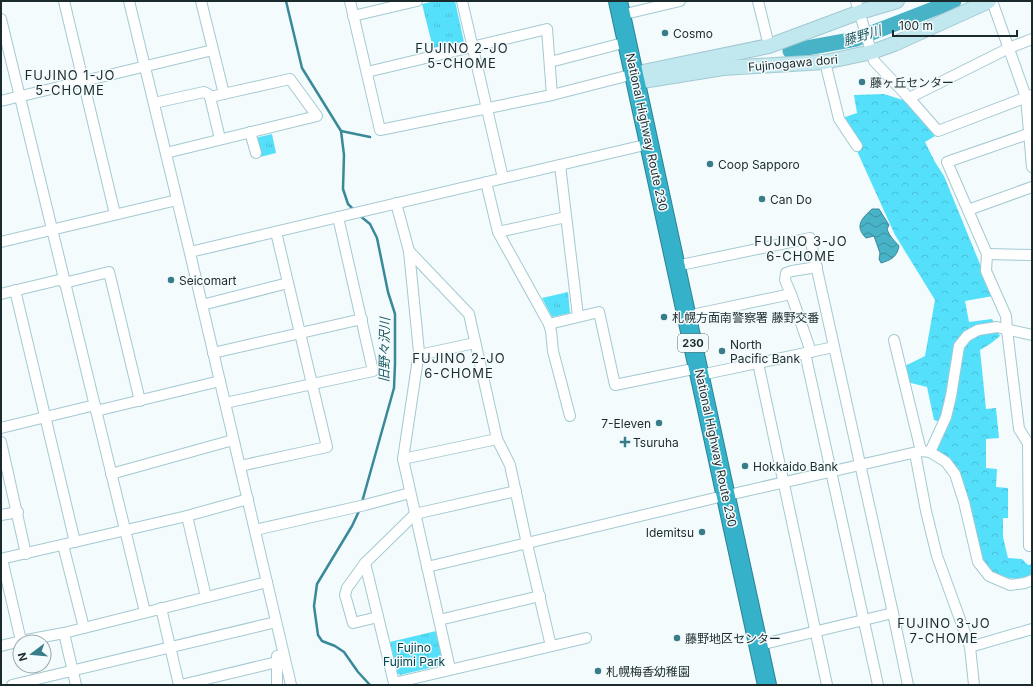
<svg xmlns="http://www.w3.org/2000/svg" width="1033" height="686" font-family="Inter,'Noto Sans JP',sans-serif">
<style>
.grass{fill:url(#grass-tufts)}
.forest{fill:url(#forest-crowns)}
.water{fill:url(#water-waves);stroke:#3a8999}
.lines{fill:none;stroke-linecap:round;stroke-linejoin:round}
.stream{stroke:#3a8999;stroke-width:2.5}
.river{stroke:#48b2c7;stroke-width:15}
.street-casing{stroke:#a3c9d2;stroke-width:12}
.secondary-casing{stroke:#a3c9d2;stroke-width:16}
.highway-casing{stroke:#2c8292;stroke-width:20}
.street{stroke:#fff;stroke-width:10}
.secondary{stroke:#c2e8ef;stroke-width:14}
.highway{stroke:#35b2c9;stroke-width:18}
.poi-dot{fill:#387c8a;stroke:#f3fbfd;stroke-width:1.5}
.labels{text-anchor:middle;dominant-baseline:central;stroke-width:3;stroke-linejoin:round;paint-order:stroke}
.shield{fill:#f3fbfd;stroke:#5c696b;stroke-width:1}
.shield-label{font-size:11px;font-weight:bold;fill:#1b2a2d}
.poi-label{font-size:12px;fill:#1b2a2d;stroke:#f3fbfd;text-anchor:start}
.street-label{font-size:12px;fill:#1b2a2d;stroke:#f3fbfd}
.park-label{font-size:12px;fill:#004550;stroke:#f3fbfd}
.water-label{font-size:13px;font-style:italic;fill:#1f5a65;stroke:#f3fbfd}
.neighbourhood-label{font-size:13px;letter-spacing:1px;fill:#1b2a2d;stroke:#f3fbfd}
</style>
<defs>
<pattern id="grass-tufts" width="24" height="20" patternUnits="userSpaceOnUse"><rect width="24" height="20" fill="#54e0fb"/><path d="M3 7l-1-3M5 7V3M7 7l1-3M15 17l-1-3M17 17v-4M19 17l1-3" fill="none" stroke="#49c0d7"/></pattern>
<pattern id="forest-crowns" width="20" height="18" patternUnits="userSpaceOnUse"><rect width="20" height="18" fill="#54e0fb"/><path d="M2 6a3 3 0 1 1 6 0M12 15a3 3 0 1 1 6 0" fill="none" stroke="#49c0d7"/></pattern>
<pattern id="water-waves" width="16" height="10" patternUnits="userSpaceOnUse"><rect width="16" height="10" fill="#48b2c7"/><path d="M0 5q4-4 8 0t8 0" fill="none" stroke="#3b91a2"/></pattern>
</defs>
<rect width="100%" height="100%" fill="#f3fbfd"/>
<g class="grass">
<path d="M435 1H455L464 42 433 48 422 4Z"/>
<path d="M272 134 276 153 260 157 255 138Z"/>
<path d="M568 292 570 313 552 317 542 298Z"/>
<path d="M436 631 443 662 442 665 400 675 397 673 390 642Z"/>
</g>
<path class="forest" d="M884 94 906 101 935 136 925 142 935 162 944 176 993 296 965 301 969 322 992 319 1000 336 990 344 980 350 986 409 996 408 999 438 986 439V468L997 469 996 487 1008 488V518H1003V537L1008 558 1022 559 1028 565 1032 564V575L1016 579 1003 577 990 572 982 561 957 469 934 449 946 424 934 420 927 387 907 382 903 367 925 356 935 300 895 235 842 118 857 113 854 95Z"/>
<path class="water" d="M872 209H879L889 225 887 229C890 237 893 239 899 246 897 257 891 260 881 263L879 259 880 253 874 236 866 238C854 226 862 218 872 209Z"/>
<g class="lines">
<g class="stream">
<path d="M286 1 302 68 341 131 344 155 343 189 348 204 354 210"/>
<path d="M341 131 370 137"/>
<path d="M359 215 370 224 377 238 388 292 395 314V364L394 388 362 502"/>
<path d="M360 509 352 526 317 584 314 606 318 635 322 641 335 646 344 652 358 672 370 685"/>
</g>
<path class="river" d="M790 51 856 39 954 1"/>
<defs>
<g id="street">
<path d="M64 1 115 214"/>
<path d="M129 1 189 249 291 685"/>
<path d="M201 1 224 94"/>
<path d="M350 1 380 130 552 95 634 74"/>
<path d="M462 1 503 178"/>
<path d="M758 1 769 46"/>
<path d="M856 1 874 61 909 98 938 131 1032 95"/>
<path d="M992 1 1026 97 1032 167"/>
<path d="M621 15 680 1"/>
<path d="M353 16 417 1"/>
<path d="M1 19 145 612"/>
<path d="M550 62 627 42"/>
<path d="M825 62 839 119 857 146"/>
<path d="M367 72 547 29 552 95"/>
<path d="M210 97 220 139"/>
<path d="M909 98 1009 48 1032 39"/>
<path d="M1 101 213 50"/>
<path d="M154 103 204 92 208 94 210 97 290 79 317 116 166 153"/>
<path d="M250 132 256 153"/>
<path d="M1028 134 947 162 987 254 986 271 1006 316 1007 330 1019 429 1028 443 1029 546H1032"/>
<path d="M560 165 578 316"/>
<path d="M486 182 498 232 549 324 551 331 553 351 570 416"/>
<path d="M396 203 409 251 419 352 403 459 450 669"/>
<path d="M968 210 1032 187"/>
<path d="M498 232 566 217"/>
<path d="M1 242 177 200"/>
<path d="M190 252 649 144"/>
<path d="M987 254 1032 255"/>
<path d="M676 266 810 238 893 613 908 685"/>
<path d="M64 283 109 272 140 401"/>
<path d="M15 290 75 542"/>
<path d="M1 294 63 279"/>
<path d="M202 305 288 283"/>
<path d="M687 316 791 294"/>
<path d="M549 324 599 312 615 385 698 368"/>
<path d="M894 340 921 451"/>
<path d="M811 352 791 294 785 280 786 273 792 271 817 267"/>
<path d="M213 353 362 319"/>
<path d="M805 353 878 685"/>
<path d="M419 355 475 343"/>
<path d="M758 363 827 685"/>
<path d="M700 375 834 347"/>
<path d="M225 403 373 371 338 217"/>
<path d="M96 411 220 381"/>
<path d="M1 428 95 405"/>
<path d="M497 439 510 465 527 544 551 646"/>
<path d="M1 442 26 554"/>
<path d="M930 452 946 417 951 396 959 346 967 336 978 330 997 327 1032 335"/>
<path d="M915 453 926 511 937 556 970 647 974 685"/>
<path d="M403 459 497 439 469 314 409 251"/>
<path d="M240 466 327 447 276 232"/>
<path d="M111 474 233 440"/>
<path d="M1 515 18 512"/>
<path d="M187 516 206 597"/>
<path d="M255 530 365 505 410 493"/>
<path d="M63 545 84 628"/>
<path d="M1 559 187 516 248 499"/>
<path d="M2 559 21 641"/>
<path d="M365 563 394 683 586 638"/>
<path d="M427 567 715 498 921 451 930 452 946 462 955 474 964 502 978 562 989 576 1010 585 1025 583 1032 580"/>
<path d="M161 608 179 685"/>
<path d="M378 617 353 623 345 595 347 588 365 563 415 514 516 491"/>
<path d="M439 620 540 596"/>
<path d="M64 633 76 685"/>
<path d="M759 645 893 613"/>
<path d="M1 646 21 641 64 633 267 582"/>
<path d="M970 647 1032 629"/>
<path d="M12 685 276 622"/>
<path d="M181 685 277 662"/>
<path d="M277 685V656"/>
</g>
<g id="secondary">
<path d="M638 73 769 46 860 12 897 1"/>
<path d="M636 82 723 68 825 62 872 52 894 44 989 1"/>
</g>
<path id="highway" d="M618 1 767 685"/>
</defs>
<use href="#street" class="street-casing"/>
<use href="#secondary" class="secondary-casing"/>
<use href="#highway" class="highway-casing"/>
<use href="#street" class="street"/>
<use href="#secondary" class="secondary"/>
<use href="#highway" class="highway"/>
</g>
<g class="poi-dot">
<circle cx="665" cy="33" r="4"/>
<circle cx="862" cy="82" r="4"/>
<circle cx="710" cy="164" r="4"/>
<circle cx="762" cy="199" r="4"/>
<circle cx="171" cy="280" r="4"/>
<circle cx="664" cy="317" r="4"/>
<circle cx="722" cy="351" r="4"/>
<circle cx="659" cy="423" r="4"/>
<path d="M623 436h4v4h4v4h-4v4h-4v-4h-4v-4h4z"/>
<circle cx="745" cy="466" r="4"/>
<circle cx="702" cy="532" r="4"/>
<circle cx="677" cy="638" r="4"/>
<circle cx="598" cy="671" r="4"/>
</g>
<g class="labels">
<rect class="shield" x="678" y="334" width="30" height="18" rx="3"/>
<g class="shield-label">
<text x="693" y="343">230</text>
</g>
<g class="poi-label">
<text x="673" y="33">Cosmo</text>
<text x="870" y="82">藤ヶ丘センター</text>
<text x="718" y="164">Coop Sapporo</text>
<text x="770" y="199">Can Do</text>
<text x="179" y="280">Seicomart</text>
<text x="672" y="317">札幌方面南警察署 藤野交番</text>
<text x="730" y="344">North<tspan x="730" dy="14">Pacific Bank</tspan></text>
<text x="651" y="423" text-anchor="end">7-Eleven</text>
<text x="633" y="442">Tsuruha</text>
<text x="753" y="466">Hokkaido Bank</text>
<text x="694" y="532" text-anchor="end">Idemitsu</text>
<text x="685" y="638">藤野地区センター</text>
<text x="606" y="671">札幌梅香幼稚園</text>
</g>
<g class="street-label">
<text transform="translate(793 63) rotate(-5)">Fujinogawa dori</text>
<text transform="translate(647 132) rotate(78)">National Highway Route 230</text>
<text transform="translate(716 448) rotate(78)">National Highway Route 230</text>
</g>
<g class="park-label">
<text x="414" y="647">Fujino<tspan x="414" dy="14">Fujimi Park</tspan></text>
</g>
<g class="water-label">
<text transform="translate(862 35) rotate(-17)">藤野川</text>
<text transform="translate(384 350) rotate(-89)">旧野々沢川</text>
</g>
<g class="neighbourhood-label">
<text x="462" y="48">FUJINO 2-JO<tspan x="462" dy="15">5-CHOME</tspan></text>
<text x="70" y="75">FUJINO 1-JO<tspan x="70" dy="15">5-CHOME</tspan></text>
<text x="801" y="241">FUJINO 3-JO<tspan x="801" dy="15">6-CHOME</tspan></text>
<text x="459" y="358">FUJINO 2-JO<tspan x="459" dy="15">6-CHOME</tspan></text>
<text x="944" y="623">FUJINO 3-JO<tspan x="944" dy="15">7-CHOME</tspan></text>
</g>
</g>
<rect width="1033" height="686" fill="none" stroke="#1b2a2d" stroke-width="4"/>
<g transform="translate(32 654) rotate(254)"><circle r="19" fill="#f3fbfd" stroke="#9da7aa"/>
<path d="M0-3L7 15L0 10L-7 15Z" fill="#387c8a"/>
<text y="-6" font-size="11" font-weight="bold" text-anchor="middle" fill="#1b2a2d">N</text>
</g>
<path d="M893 30v6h124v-6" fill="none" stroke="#1b2a2d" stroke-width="2"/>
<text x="899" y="30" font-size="12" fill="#1b2a2d" stroke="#f3fbfd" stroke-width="3" paint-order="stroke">100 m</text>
</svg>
